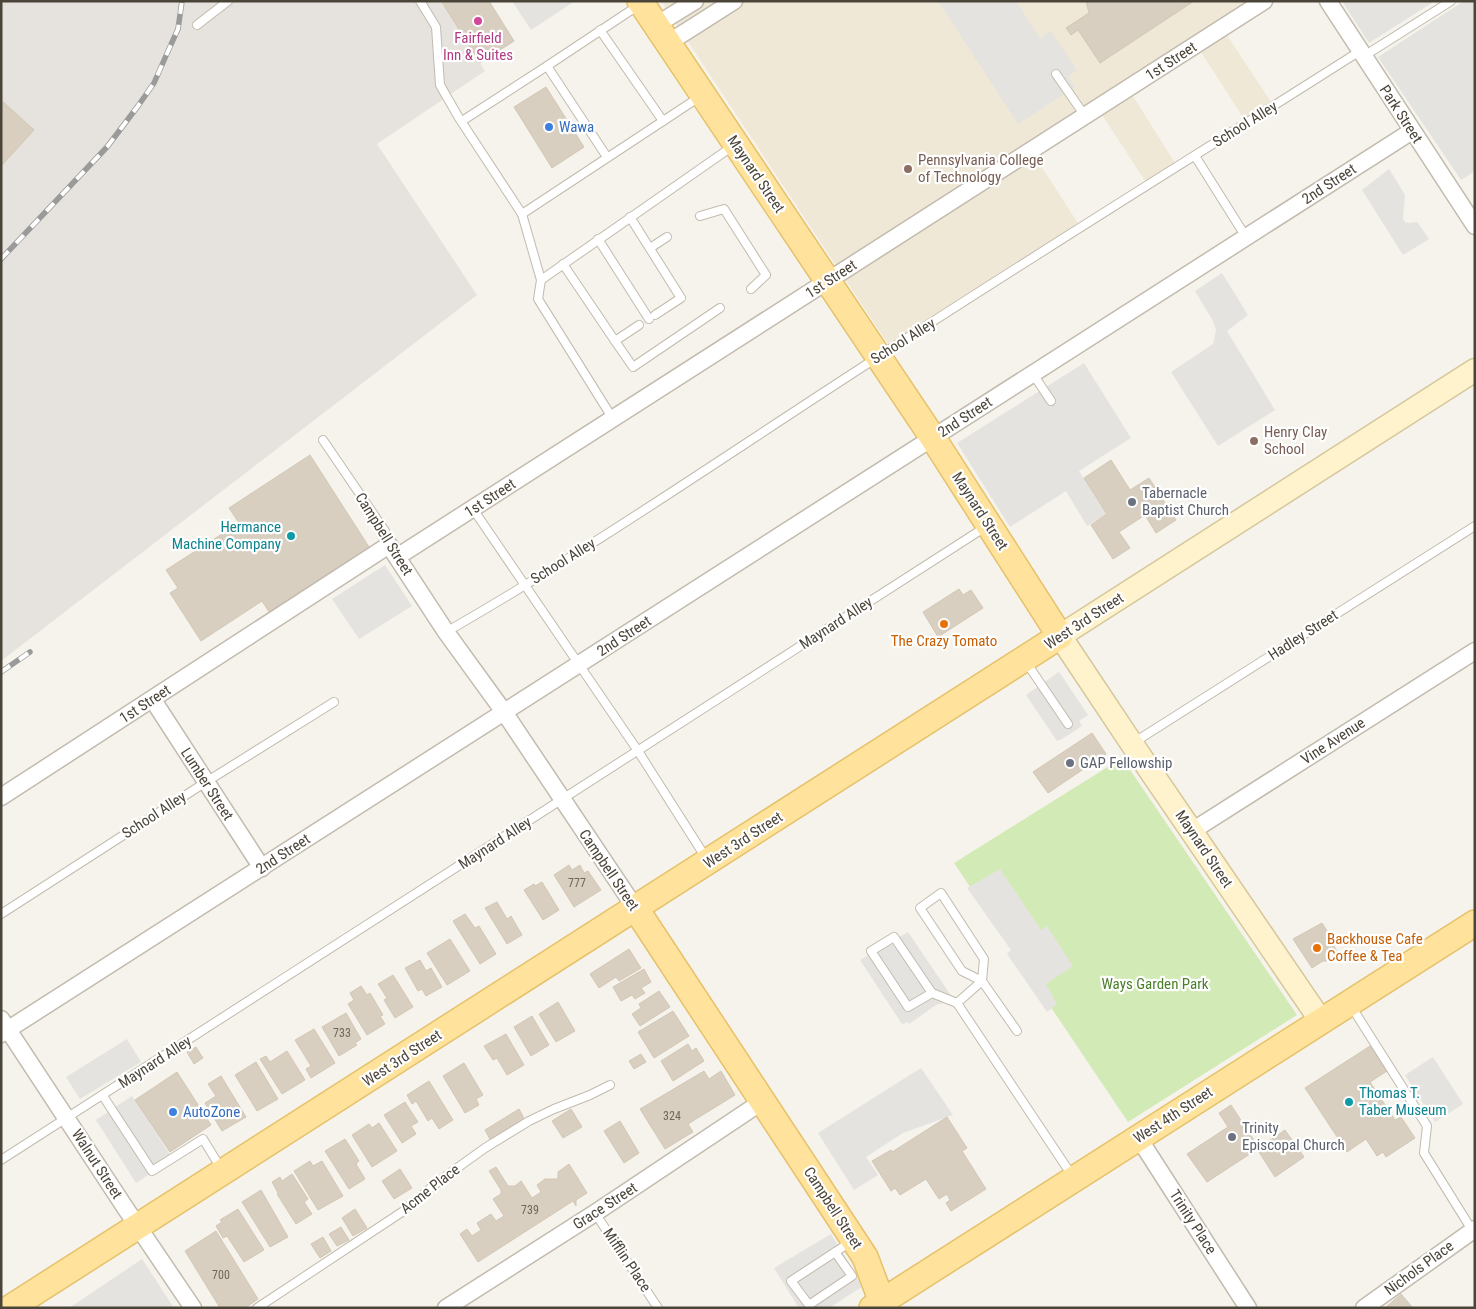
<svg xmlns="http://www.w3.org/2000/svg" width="1476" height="1309" font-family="'Roboto Condensed',sans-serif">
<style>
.industrial{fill:#e6e2dd}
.education{fill:#efe8d6}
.green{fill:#d2eab5}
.parking{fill:#e5e3e0}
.building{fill:#d8cfc1;stroke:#d3c7b4}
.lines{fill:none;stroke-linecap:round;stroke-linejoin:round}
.lane-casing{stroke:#c2bbae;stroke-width:10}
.street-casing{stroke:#c2bbae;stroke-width:19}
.secondary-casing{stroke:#d6c79b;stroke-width:25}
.primary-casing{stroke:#e6c16a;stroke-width:28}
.lane{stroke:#fff;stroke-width:8}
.street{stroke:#fff;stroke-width:16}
.secondary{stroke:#fff3cd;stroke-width:22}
.primary{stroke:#ffe39c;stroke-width:25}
.rail-casing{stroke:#9a9a9a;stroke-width:5.5}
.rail{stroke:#fff;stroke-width:4;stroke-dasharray:11;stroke-linecap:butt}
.hotel-dot{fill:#d1479c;stroke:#fff;stroke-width:2}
.shop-dot{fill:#3f7fe0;stroke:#fff;stroke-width:2}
.education-dot{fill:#8d6e63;stroke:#fff;stroke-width:2}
.worship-dot{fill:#6b7280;stroke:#fff;stroke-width:2}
.culture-dot{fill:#0f9aa8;stroke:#fff;stroke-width:2}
.food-dot{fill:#e8710a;stroke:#fff;stroke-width:2}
.labels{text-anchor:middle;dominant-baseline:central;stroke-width:4.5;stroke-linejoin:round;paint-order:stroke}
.number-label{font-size:12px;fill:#6e675b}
.hotel-label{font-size:15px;fill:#b23c85;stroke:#fff}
.street-label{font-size:15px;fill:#4b4439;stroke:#fff}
.shop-label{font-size:15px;fill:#366cbe;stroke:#fff;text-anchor:start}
.education-label{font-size:15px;fill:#785e54;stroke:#fff;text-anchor:start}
.worship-label{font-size:15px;fill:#5b616d;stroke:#fff;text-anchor:start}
.culture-label{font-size:15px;fill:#0d838f;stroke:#fff;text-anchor:end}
.food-label{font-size:15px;fill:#c56008;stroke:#fff}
.park-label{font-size:15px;fill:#4a7f2a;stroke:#fff}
</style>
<rect width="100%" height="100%" fill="#f6f3ec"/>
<path class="industrial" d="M1 1H440L485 71 377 144 477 295 1 661Z"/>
<path class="education" d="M661 1H1271L1227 35 1271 102 1244 119 1201 52 1133 96 1175 163 1146 182 1102 115 1036 158 1081 228 890 347Z"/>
<path class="green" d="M1122 758 1297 1015 1128 1122 954 863Z"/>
<g class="parking">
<path d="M512 1H575L531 30Z"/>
<path d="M938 1H1016L1040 38 1051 31 1077 70 1068 76 1075 87 1018 124Z"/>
<path d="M1342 1H1435L1369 43Z"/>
<path d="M1464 1H1475V171L1461 180 1378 57Z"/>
<path d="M1389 169 1405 195 1403 219 1406 223 1417 222 1429 239 1403 255 1362 190Z"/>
<path d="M1222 273 1248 315 1227 331 1275 410 1218 446 1171 372 1213 344 1216 330 1212 319 1195 291Z"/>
<path d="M1084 363 1131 438 1079 471 1107 514 1087 526 1066 491 1010 527 957 443Z"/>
<path d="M385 565 412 606 359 639 332 599Z"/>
<path d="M1059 672 1088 715 1079 721 1082 726 1062 739 1057 741 1026 695Z"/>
<path d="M1000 869 1041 930 1047 926 1073 966 1046 984 1057 1004 1047 1012 1007 954 1011 950 967 888Z"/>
<path d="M908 932 954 1000 936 1005 909 1024 907 1022 902 1024 860 960Z"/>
<path d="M127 1039 141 1062 80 1099 66 1077Z"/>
<path d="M1433 1057 1463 1104 1435 1122 1405 1075Z"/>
<path d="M921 1068 953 1115 903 1133 866 1157 878 1175 854 1190 818 1133Z"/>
<path d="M132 1096 173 1159 136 1183 96 1120Z"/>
<path d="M831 1234 863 1286 829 1308H799L774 1268Z"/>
<path d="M142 1259 174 1308H69Z"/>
</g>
<g class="building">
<path d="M441 1H489L514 41 480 63Z"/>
<path d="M1086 1H1194L1100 63 1078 30 1071 35 1066 28 1089 13Z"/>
<path d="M546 87 584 147 552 168 514 107Z"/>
<path d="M1 100 34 130 1 166Z"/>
<path d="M310 455 371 550 271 615 262 601 201 641 170 593 178 588 166 570 239 523 229 508Z"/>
<path d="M1111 460 1130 490 1149 478 1176 520 1156 533 1145 515 1119 532 1130 548 1113 559 1091 525 1107 514 1084 478Z"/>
<path d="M959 589 963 595 971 590 983 608 938 637 923 612Z"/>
<path d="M1092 733 1106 754 1048 793 1033 772Z"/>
<path d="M569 865 572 870 580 865 584 873 588 871 601 890 574 907 554 875Z"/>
<path d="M542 882 559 910 543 920 524 890 534 884 535 886Z"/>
<path d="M497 902 507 919 511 916 522 935 507 944 485 908Z"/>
<path d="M465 914 475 928 479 926 496 954 480 964 453 921Z"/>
<path d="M1322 923 1335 943 1333 944 1337 952 1336 956 1328 961H1323L1312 968 1293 939Z"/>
<path d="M450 939 470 971 447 985 427 953Z"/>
<path d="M629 949 641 968 619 981 616 977 599 988 590 974Z"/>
<path d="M420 960 426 971 431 968 442 987 426 996 422 989 418 991 405 968Z"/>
<path d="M644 969 651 982 641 988 645 993 635 999 632 995 621 1001 613 987Z"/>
<path d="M393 975 413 1007 395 1018 384 1000 387 998 378 984Z"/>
<path d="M361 986 367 995 370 993 383 1015 380 1016 385 1024 367 1035 348 1004 354 1000 350 993Z"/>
<path d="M659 991 670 1007 640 1026 632 1014 641 1008 639 1004Z"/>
<path d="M558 1002 575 1031 556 1042 539 1014Z"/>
<path d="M673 1011 689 1036 654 1058 638 1032Z"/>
<path d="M346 1013 361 1039 355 1043 357 1045 339 1056 322 1027Z"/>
<path d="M532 1016 549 1045 531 1056 514 1027Z"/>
<path d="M314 1029 335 1063 311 1078 306 1069 311 1066 295 1040Z"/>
<path d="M506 1034 524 1065 507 1075 497 1058 493 1060 484 1046Z"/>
<path d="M688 1044 692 1051 696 1048 704 1061 673 1081 661 1061Z"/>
<path d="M1370 1046 1387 1071 1370 1082 1395 1120 1401 1117 1415 1138 1386 1157 1383 1152 1377 1156 1366 1139 1347 1152 1305 1088Z"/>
<path d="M196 1047 203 1058 194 1064 187 1052Z"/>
<path d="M287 1051 305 1080 282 1094 260 1059 266 1056 270 1062Z"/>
<path d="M641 1054 646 1062 634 1069 629 1061Z"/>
<path d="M256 1062 278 1099 257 1111 235 1075Z"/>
<path d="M464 1063 483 1095 476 1099 479 1105 465 1113 443 1076Z"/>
<path d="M704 1071 709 1079 721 1071 735 1095 688 1124 693 1132 665 1149 640 1109Z"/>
<path d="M177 1072 211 1125 170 1152 135 1100Z"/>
<path d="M221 1076 246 1117 222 1131 205 1103 216 1096 208 1084Z"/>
<path d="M429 1081 453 1120 439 1129 432 1118 428 1121 416 1101 412 1104 407 1095Z"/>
<path d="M405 1102 418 1122 411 1126 416 1134 402 1143 384 1115Z"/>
<path d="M1231 1105 1259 1148 1207 1182 1187 1154 1228 1127 1219 1113Z"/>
<path d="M519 1109 526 1122 492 1143 485 1130Z"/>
<path d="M571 1109 582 1127 563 1138 552 1121Z"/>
<path d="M947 1117 967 1148 962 1151 986 1189 951 1211 946 1203 950 1200 947 1194 939 1199 926 1179 900 1195 895 1188 891 1191 872 1161 891 1150 892 1152Z"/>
<path d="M620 1121 639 1153 624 1163 604 1131Z"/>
<path d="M379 1123 397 1151 372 1167 352 1135 369 1124 372 1128Z"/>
<path d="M1285 1130 1304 1157 1275 1177 1257 1149Z"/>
<path d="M345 1139 359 1161 356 1164 365 1179 349 1189 325 1151Z"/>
<path d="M310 1161 313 1166 322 1161 343 1196 318 1210 294 1171Z"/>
<path d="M569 1164 587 1193 576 1200V1206L573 1201 478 1262 460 1234 467 1229 472 1236 481 1230 477 1223 491 1214 496 1221 504 1216 493 1199 501 1194V1190L489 1171 496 1167 508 1186H515L521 1181 532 1198 541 1192 537 1185 545 1179H558V1172Z"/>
<path d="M400 1169 412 1188 394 1199 382 1181Z"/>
<path d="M292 1174 308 1199 304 1202 312 1214 296 1224 277 1194 278 1193 272 1182 280 1177 282 1181Z"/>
<path d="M261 1190 288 1237 270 1247 242 1202Z"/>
<path d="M238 1209 264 1250 244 1262 227 1236 223 1238 216 1226 222 1222 220 1220Z"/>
<path d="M355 1209 367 1228 353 1236 342 1218Z"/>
<path d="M341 1227 349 1240 337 1246 329 1234Z"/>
<path d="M216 1231 258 1299 245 1308H220L185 1251Z"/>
<path d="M323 1237 331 1251 320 1258 311 1244Z"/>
<path d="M1401 1294 1413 1308H1385Z"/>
</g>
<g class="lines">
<defs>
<g id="lane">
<path d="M420 1 436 27 440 85 459 118 522 214 541 280"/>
<path d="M197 25 228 1"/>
<path d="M600 30 663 121"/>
<path d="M1364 56 1451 1"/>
<path d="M547 66 639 5"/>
<path d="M1056 74 1085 116"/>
<path d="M462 121 547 66 607 157"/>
<path d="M1195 156 1246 237"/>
<path d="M522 214 701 96"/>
<path d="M700 216 724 209 766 275 751 289"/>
<path d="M630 217 681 298 655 315"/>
<path d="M598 239 649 319"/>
<path d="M650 248 667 237"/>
<path d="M563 264 615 341 639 325"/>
<path d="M615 341 633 367 720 308"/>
<path d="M1033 374 1051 401"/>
<path d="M613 419 538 299 541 280 733 146"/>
<path d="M323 440 385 531 389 545"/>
<path d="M473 509 638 751 706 858"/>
<path d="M446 632C589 550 725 456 864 366 1028 259 1195 156 1360 51"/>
<path d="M1026 662 1068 724"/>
<path d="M1133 743 1475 526"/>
<path d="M941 893 984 959 982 981 962 971 920 908Z"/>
<path d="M1 914 206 782 334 702"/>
<path d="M932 993 908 1007 871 951 894 937 932 993 957 1003 1073 1177"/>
<path d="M957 1003 982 981 1017 1031"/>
<path d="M1351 1006 1427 1126 1424 1153 1472 1230"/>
<path d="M103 1096 152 1171 203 1139 222 1170"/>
<path d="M1 1160 987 526"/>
<path d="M595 1213 658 1308"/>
<path d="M835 1252 852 1276 809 1305 791 1281 852 1241"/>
<path d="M257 1308 402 1212 439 1181 485 1148 529 1121 554 1109 590 1095 610 1085"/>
</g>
<g id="street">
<path d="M1328 1 1475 226"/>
<path d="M656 25 695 1"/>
<path d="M668 43 734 1"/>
<path d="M397 557 1264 1"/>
<path d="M153 700 262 868"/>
<path d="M1 797 389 545 446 632 504 712 636 909"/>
<path d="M1192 831 1475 651"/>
<path d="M1 1019 126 1209 193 1308"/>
<path d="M1 1034 1412 131"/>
<path d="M1138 1137 1248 1308"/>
<path d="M446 1308 595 1213 763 1101"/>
<path d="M1364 1308 1475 1229"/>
</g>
<path id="secondary" d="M1321 1021 1132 744 1060 636 1475 370"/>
<g id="primary">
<path d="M636 909 865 1257 882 1302"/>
<path d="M10 1308 1060 636 933 438 640 1"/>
<path d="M872 1308 1475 923"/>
</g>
</defs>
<use href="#lane" class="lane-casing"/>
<use href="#street" class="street-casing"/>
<use href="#secondary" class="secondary-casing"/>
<use href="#primary" class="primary-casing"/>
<use href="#lane" class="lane"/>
<use href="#street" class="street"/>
<use href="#secondary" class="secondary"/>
<use href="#primary" class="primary"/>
<defs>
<g id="rail">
<path d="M1 259 107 147 138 106 154 83 169 49 178 29 182 1"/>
<path d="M1 672 30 652"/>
</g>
</defs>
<use href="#rail" class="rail-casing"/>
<use href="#rail" class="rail"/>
</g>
<circle class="hotel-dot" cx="478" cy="21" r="5"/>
<g class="shop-dot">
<circle cx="549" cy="127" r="5"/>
<circle cx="173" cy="1112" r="5"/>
</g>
<g class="education-dot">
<circle cx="908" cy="169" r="5"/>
<circle cx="1254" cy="441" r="5"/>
</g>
<g class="worship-dot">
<circle cx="1132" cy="502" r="5"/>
<circle cx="1070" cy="763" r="5"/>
<circle cx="1232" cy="1137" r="5"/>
</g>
<g class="culture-dot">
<circle cx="291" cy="536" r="5"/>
<circle cx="1349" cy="1102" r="5"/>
</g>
<g class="food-dot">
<circle cx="944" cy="624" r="5"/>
<circle cx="1317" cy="948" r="5"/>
</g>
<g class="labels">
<g class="number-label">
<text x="577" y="883">777</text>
<text x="342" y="1033">733</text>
<text x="672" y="1116">324</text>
<text x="530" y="1210">739</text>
<text x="221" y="1275">700</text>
</g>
<g class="hotel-label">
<text x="478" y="38">Fairfield<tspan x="478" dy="17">Inn &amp; Suites</tspan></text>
</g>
<g class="street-label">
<text transform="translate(1171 61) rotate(-33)">1st Street</text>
<text transform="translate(1401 114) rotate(57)">Park Street</text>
<text transform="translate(1245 124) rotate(-32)">School Alley</text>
<text transform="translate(756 174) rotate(56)">Maynard Street</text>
<text transform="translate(1329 184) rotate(-33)">2nd Street</text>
<text transform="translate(831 279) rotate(-33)">1st Street</text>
<text transform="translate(903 341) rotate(-32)">School Alley</text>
<text transform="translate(965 417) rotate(-33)">2nd Street</text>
<text transform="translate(490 498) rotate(-33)">1st Street</text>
<text transform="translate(980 511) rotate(57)">Maynard Street</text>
<text transform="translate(384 534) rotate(58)">Campbell Street</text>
<text transform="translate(563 561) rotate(-32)">School Alley</text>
<text transform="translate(1084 621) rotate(-33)">West 3rd Street</text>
<text transform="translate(836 623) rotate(-33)">Maynard Alley</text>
<text transform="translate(1303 635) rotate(-33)">Hadley Street</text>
<text transform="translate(624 636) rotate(-33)">2nd Street</text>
<text transform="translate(145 704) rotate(-33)">1st Street</text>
<text transform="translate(1333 741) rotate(-33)">Vine Avenue</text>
<text transform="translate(207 784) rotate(57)">Lumber Street</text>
<text transform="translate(154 815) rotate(-33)">School Alley</text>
<text transform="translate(743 840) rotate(-33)">West 3rd Street</text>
<text transform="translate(495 843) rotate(-33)">Maynard Alley</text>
<text transform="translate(1204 849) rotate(56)">Maynard Street</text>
<text transform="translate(283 854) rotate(-33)">2nd Street</text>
<text transform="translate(609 870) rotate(56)">Campbell Street</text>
<text transform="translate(402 1058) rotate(-33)">West 3rd Street</text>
<text transform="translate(155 1062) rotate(-33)">Maynard Alley</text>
<text transform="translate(1173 1115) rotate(-33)">West 4th Street</text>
<text transform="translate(97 1164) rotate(57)">Walnut Street</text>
<text transform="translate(430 1189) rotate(-38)">Acme Place</text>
<text transform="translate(605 1206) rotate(-33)">Grace Street</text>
<text transform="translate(833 1208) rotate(57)">Campbell Street</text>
<text transform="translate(1193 1222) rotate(57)">Trinity Place</text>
<text transform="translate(627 1260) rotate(56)">Mifflin Place</text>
<text transform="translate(1419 1268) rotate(-36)">Nichols Place</text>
</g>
<g class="shop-label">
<text x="559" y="127">Wawa</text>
<text x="183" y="1112">AutoZone</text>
</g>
<g class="education-label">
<text x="918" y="160">Pennsylvania College<tspan x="918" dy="17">of Technology</tspan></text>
<text x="1264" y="432">Henry Clay<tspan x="1264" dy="17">School</tspan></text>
</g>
<g class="worship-label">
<text x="1142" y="493">Tabernacle<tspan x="1142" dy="17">Baptist Church</tspan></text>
<text x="1080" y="763">GAP Fellowship</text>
<text x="1242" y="1128">Trinity<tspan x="1242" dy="17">Episcopal Church</tspan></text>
</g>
<g class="culture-label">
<text x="281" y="527">Hermance<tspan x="281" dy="17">Machine Company</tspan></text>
<text x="1359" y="1093" text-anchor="start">Thomas T.<tspan x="1359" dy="17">Taber Museum</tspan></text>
</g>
<g class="food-label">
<text x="944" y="641">The Crazy Tomato</text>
<text x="1327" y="939" text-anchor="start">Backhouse Cafe<tspan x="1327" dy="17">Coffee &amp; Tea</tspan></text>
</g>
<g class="park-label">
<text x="1155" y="984">Ways Garden Park</text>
</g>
</g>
<rect width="1476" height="1309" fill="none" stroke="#4b4439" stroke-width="5"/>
</svg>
